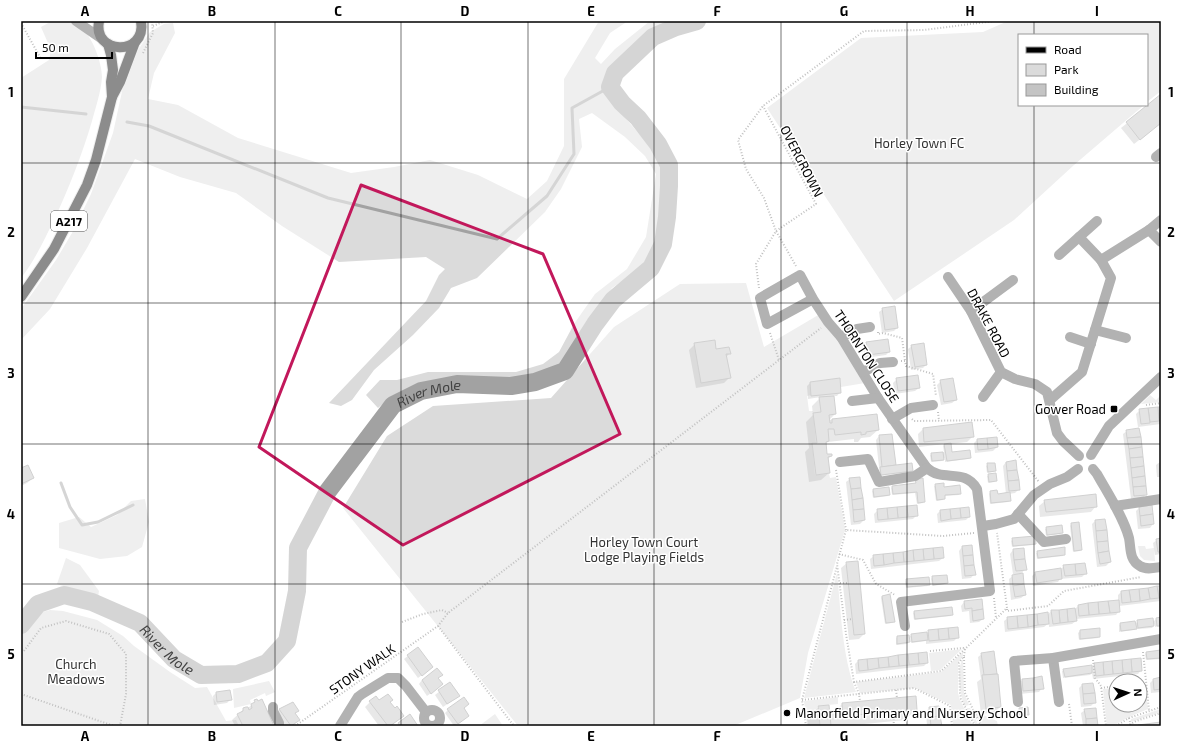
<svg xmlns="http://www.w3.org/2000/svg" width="1182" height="747" font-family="'Exo 2',sans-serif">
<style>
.green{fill:#dbdbdb}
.shadow{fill:#0003}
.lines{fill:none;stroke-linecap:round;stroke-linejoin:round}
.stream{stroke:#a2a2a2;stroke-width:3}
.river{stroke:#a2a2a2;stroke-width:18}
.building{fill:#c4c4c4;stroke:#989898}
.major-casing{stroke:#dbdbdb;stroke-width:12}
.path{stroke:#767676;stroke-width:2;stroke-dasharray:1 2;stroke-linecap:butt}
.minor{stroke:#545454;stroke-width:10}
.major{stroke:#000;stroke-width:10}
.marked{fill:none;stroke:#c2185b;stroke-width:3;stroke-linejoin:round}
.grid{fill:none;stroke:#000;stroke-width:1;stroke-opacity:0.55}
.poi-dot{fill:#000;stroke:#fff;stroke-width:1.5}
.labels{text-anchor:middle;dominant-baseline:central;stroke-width:3;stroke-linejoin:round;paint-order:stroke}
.shield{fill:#fff;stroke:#4c4c4c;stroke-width:1}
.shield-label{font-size:12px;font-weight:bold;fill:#000}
.park-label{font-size:13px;fill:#323232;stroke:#fff}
.street-label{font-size:13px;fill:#000;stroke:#fff}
.poi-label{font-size:13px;fill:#000;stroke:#fff;text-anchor:end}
.water-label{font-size:14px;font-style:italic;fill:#434343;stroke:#fff}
.neatline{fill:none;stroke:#000;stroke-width:1.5}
.grid-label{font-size:13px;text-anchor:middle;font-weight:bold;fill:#000}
</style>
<rect width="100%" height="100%" fill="#fff"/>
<g class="green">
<path d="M52 21C61 21 68 21 76 24 91 31 102 62 102 77 101 92 96 106 92 121 82 155 69 188 54 220 44 240 35 260 21 278V78L49 60 51 50 41 27Z"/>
<path d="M599 21H628L610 33 595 58 601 64 615 49 650 21H672L654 29 620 58 604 80 609 96 627 120 654 151 662 171 661 212 656 242 640 269 612 288 575 340 558 368 529 380 502 378 462 379 414 388 392 396 378 408 366 395 380 380H397L428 372H516L543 364 559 352 574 324 595 294 627 269 646 237 656 174 645 156 625 137 592 113 579 119 582 147 561 189 545 212 477 278 451 288 439 308 413 335 374 370 352 400 341 406 329 403 426 301 439 275 445 269 426 257 339 262 282 226 236 193 180 177 135 159 87 248 50 309 21 340V309L56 260 72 233 91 194 113 133 123 87 138 50 150 32 164 24 173 23 175 33 154 73 148 99 178 105 238 138 351 173 394 167 430 160 478 175 527 199 547 181 564 146V79Z"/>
<path d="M1008 21H1161V91L1147 102V35H1019V105H1144L1074 165 1014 220 894 301 767 108 861 38 983 32Z"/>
<path d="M746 283 764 347 820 314 865 383 841 387 840 378 810 382 811 395 807 396 809 411H813L816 443H812L815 475 829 474 830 478 836 477 845 530 808 653 800 698 733 726H518L343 508 387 436 433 406 551 398 614 327 680 284Z"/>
<path d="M1150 395 1156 400 1161 395V402L1141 404Z"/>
<path d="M145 499 149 522 142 547 127 556 100 559 59 548V523L79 517 91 527 117 515 131 501Z"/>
<path d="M1138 546H1145L1146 549 1154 548 1155 561 1144 560 1140 556Z"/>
<path d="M66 558 80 565 99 591 98 597 57 584Z"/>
<path d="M837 573C841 612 842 656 856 692L804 698Z"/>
<path d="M50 610 63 611 97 620 123 636 134 646 170 672 195 688 207 687 226 721 236 720 239 726H21V632L39 613Z"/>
<path d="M962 649 940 670 931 671 929 653Z"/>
<path d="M963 652V656L958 663V693L960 700 973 726H953L951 705 915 688 860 693 856 682 941 672Z"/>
<path d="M963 659 964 693 969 705 965 706C960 696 956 668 963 659Z"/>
<path d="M269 681 275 692 266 696 265 693 250 700 251 704 234 708 233 689Z"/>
<path d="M1145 684 1148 709 1129 717 1113 726H1107L1103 689 1116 688V705H1140V685Z"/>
<path d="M838 697V704L817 706 820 726H807L804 701Z"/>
<path d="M967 708H970L979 726H976Z"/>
<path d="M1161 709V712L1131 722V719Z"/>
<path d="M974 711 997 721 998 726H982Z"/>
<path d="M495 714 503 726H479Z"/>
</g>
<g class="shadow">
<path d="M1161 96V123L1134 144 1121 128Z"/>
<path d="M883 309 897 328 894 331 882 333 879 312Z"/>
<path d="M867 343 889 352 886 355 865 358 863 347Z"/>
<path d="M695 344 730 353 726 357 729 378 724 383 696 388 689 350Z"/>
<path d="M912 346 926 365 923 368 911 370 908 349Z"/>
<path d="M897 379 919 388 915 391 895 394 893 383Z"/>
<path d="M941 381 956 400 952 403 941 405 937 385Z"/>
<path d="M810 383 840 392 837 396H833L835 414 829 420 876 415 878 430 870 437 861 438 858 442H854V439L828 442 825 444 826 455 831 456 827 460 829 473 821 480 809 482 805 452 809 448 806 422 813 415 812 406 821 397 808 399 807 386Z"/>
<path d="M1161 408V424L1138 427 1136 414 1140 410Z"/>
<path d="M923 429 973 436 967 442 950 444 951 453 970 458 968 459 945 462V458L942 461 931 462 930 455 932 454 944 452 943 446 945 444 919 447 918 434Z"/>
<path d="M1127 431 1146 494 1143 498 1131 499 1123 434Z"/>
<path d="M879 436 895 466 912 471 910 472 880 476 876 440Z"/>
<path d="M996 438 997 447 993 451 975 453 974 443 977 440Z"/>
<path d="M1015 461 1019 489 1015 493 1009 494 1010 500 1008 502 990 504 989 494 990 492 997 495 1006 494 1003 466 1006 462Z"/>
<path d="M1160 462H1161V477H1157L1156 465Z"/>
<path d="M988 464 995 471 993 472 987 473 986 466Z"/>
<path d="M21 469 33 478 27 483 21 486Z"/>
<path d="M989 475 995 481 994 482 988 483 987 476Z"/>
<path d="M850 479 864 520 860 524 851 525 846 482Z"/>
<path d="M916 480 924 501 923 503 917 504 915 493 892 495 891 488 892 487 915 484Z"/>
<path d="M936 485 943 488 960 493 959 495 944 496 943 500 936 501 934 486Z"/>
<path d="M874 489 889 495 888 496 873 498 872 491Z"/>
<path d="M1045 501 1096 506 1091 512 1040 517 1039 506Z"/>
<path d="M1139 508 1153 524 1150 528 1138 529 1136 511Z"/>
<path d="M878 510 917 515 913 519 875 523 874 514Z"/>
<path d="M940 511 969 517 966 520 938 523 937 514Z"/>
<path d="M1095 521 1110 562 1106 566 1097 567 1092 524Z"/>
<path d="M1071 524 1081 550 1080 551 1073 552 1070 526Z"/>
<path d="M1047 528 1062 533 1060 534 1046 536 1045 529Z"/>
<path d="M1013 539 1035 544 1033 545 1012 547 1011 541Z"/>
<path d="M1161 539V554L1155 555 1153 543 1157 540Z"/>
<path d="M971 546 974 574 971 578 962 579 959 551 962 547Z"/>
<path d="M1013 550 1025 569 1020 575 1025 595 1021 598 1011 600 1009 579 1015 574H1013L1010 554Z"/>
<path d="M1038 552 1064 554 1063 556 1037 559 1036 553Z"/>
<path d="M874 556 943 558 939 561 871 569 870 559Z"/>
<path d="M847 563 864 634 859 639 849 640 841 568Z"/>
<path d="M1064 566 1086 573 1082 577 1060 579 1058 582 1033 586 1032 576 1035 573 1060 570Z"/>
<path d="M932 577 947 583 946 584 932 586 931 579Z"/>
<path d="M906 580 929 584 928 586 906 588 905 582Z"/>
<path d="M1161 587V601L1119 606V611L1116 615 1076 619V621L1072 624 1049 627V623L1044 627 1005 632 1004 621 1008 618 1047 616 1051 611 1075 609 1079 605 1118 601V595L1121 592Z"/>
<path d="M882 596 894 622 892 623 885 624 881 598Z"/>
<path d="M981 600 983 619 979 622 970 623 969 611 962 612 961 606 964 602Z"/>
<path d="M914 612 952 614 951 616 914 620 913 613Z"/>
<path d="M1161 618V626L1155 627V624L1152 628 1137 629V627L1134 630 1119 632V625L1120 624 1135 622V624L1138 621 1153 622 1156 619Z"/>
<path d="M1099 630V636L1098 638 1079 640 1078 633 1080 631Z"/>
<path d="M929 631 958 637 954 641 926 644V641L911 643 910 636 912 635 927 633Z"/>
<path d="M897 637 909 642 907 644 896 645V638Z"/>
<path d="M418 648 429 670 418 678 404 659Z"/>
<path d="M1161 651V659L1146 660 1145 654 1147 652Z"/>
<path d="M926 653 927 663 924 666 856 674 855 664 858 661Z"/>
<path d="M982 654 996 673 994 675 1000 707 995 712 981 714 977 682 981 679 978 657Z"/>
<path d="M1095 664 1141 670 1138 674 1093 679 1092 673 1090 675 1063 678 1062 671 1064 670 1091 668Z"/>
<path d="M441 675 437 679 438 688 427 696 419 684 422 680Z"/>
<path d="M1161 678V692L1151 693 1150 683 1153 680Z"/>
<path d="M1022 680 1042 688 1039 692 1020 694 1019 683Z"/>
<path d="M450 683 455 699 443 707 435 695Z"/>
<path d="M1082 685 1095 702 1091 706 1081 707 1079 688Z"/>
<path d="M216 693 231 699 227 703 214 705 213 696Z"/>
<path d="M257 700 273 726H235L232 720 244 709 248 708Z"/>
<path d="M379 701 389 702 395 709 403 716 391 726H379L365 707 370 702Z"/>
<path d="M292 703 294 714 299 720 292 726H285L276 713 279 710Z"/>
<path d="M842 704 916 709 905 720 844 726H808L807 718 819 707 829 717Z"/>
<path d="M929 708 941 726H927L926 712Z"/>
<path d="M463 709 465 719 454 726 445 713 448 710Z"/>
<path d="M1020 709 1028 714 1026 716H1019L1018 710Z"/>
<path d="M1085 710 1097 726H1083L1081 713Z"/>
</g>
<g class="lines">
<g class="stream">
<path d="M21 107 86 114"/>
<path d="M127 122 149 126 328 198 497 239 547 196 574 154 572 108 610 87"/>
<path d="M61 483 70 507 82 525 98 522 133 505"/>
</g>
<path class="river" id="s1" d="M21 625 38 604 64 595 92 602 140 623 174 659 201 675 238 674 267 663 287 641 297 591 298 548 328 491 393 405 421 391 457 384 511 386 535 382 565 371 595 324 613 300 651 268 663 244 667 217 669 186V165L658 144 638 118 622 103 610 87 615 73 653 37 676 27 697 21"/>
</g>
<g class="building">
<path d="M1161 94V123L1140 140 1126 122Z"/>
<path d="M895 306 898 328 885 330 882 308Z"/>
<path d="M888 339 890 352 868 355 866 342Z"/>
<path d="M715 340 716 349 729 347 731 354H726L731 378 701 383 694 343Z"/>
<path d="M924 343 927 365 915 367 911 345Z"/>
<path d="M918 375 920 388 898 391 896 378Z"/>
<path d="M840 378 841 393 811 396 810 382Z"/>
<path d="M953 378 957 400 944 402 940 380Z"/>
<path d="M834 396 836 414 829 415 830 423H832V419L877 414 879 430 866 432V434L861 435V432L835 435 834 429H828L829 441 826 442 827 454H832V456L828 457 830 473 816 475 812 443H817L813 413 821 412 819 397Z"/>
<path d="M1158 407H1161V420L1159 421Z"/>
<path d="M1158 407 1159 421 1150 422 1148 408Z"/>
<path d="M1148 408 1150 423 1141 424 1139 409Z"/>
<path d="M972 422 974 437 924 442 923 428Z"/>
<path d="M1139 428 1141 437 1127 438 1126 430Z"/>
<path d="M892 434 896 465 882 467 879 435Z"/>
<path d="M997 437 998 447 988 449 987 438Z"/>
<path d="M1141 437 1142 447 1129 449 1127 438Z"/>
<path d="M987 438 988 449 978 450 977 439Z"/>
<path d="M951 443 952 452 970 450 971 458 947 461 944 444Z"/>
<path d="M1142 447 1143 457 1130 458 1129 449Z"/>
<path d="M943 452 944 460 932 461 931 453Z"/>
<path d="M1143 457 1144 466 1131 468 1130 458Z"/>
<path d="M1016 460 1017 470 1007 471 1006 462Z"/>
<path d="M912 463 913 471 881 475 880 467Z"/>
<path d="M987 463H995L996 471 988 472Z"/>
<path d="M28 465 34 478 21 484V468Z"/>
<path d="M1144 466 1145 476 1132 478 1131 468Z"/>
<path d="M1017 470 1019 480 1008 481 1007 471Z"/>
<path d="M996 473 997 481 989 482 988 474Z"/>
<path d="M1145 476 1146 486 1133 487 1132 478Z"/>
<path d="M860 477 861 488 851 489 849 478Z"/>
<path d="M923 478 925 502 918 503 917 492 893 494 892 486 916 483 915 479Z"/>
<path d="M1019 480 1020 490 1009 491 1008 481Z"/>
<path d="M944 483V487L960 485 961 494 945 495V499L937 500 935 484Z"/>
<path d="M1146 486 1147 495 1134 496 1133 487Z"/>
<path d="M889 487 890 495 874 497 873 489Z"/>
<path d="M861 488 863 498 852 500 851 489Z"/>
<path d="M997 490 998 494 1010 492 1011 501 991 503 990 491Z"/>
<path d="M1096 494 1097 507 1046 512 1044 500Z"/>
<path d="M863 498 864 509 853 510 852 500Z"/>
<path d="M917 505 918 516 908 517 907 506Z"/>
<path d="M1152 505 1153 514 1140 516 1139 507Z"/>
<path d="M907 506 908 517 898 518 897 507Z"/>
<path d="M897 507 898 518 888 519 887 508Z"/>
<path d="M969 507 970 517 961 518 960 508Z"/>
<path d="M887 508 888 519 878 520 877 509Z"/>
<path d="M960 508 961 518 951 519 950 509Z"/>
<path d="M864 509 865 520 854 522 853 510Z"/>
<path d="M950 509 951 519 941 521 940 510Z"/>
<path d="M1153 514 1154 524 1141 526 1140 516Z"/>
<path d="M1105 519 1107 530 1096 531 1095 520Z"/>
<path d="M1079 522 1082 550 1074 551 1071 523Z"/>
<path d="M1062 525 1063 533 1047 535 1046 527Z"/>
<path d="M1107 530 1108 541 1097 542 1096 531Z"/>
<path d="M1035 536 1036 544 1013 546 1012 538Z"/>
<path d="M1161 538V552H1158L1156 539Z"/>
<path d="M1108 541 1109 551 1098 553 1097 542Z"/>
<path d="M972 545 973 555 963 556 962 546Z"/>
<path d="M943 547 944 558 934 559 933 548Z"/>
<path d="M1065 547V555L1038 558 1037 551Z"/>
<path d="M933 548 934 559 924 560 923 549Z"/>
<path d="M1024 548 1025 559 1014 560 1013 549Z"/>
<path d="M923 549 924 560 914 561 913 550Z"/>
<path d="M913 550 914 561 904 562 903 552Z"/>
<path d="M1109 551 1111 562 1100 564 1098 553Z"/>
<path d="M903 552 904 562 894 563 893 553Z"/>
<path d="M893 553 894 563 884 565 883 554Z"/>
<path d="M883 554 884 565 874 566 873 555Z"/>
<path d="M973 555 974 565 964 566 963 556Z"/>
<path d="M1025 559 1027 570 1016 571 1014 560Z"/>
<path d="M858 561 865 634 854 635 846 562Z"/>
<path d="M1085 563 1087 574 1076 575 1075 564Z"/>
<path d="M1075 564 1076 575 1065 576 1063 565Z"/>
<path d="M974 565 976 575 965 576 964 566Z"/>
<path d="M1061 568 1062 579 1037 583 1035 572Z"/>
<path d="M1023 573 1024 584 1013 586 1012 575Z"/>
<path d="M947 575 948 583 933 585 932 576Z"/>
<path d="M929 577 930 585 907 587 906 579Z"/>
<path d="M1024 584 1026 595 1015 597 1013 586Z"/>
<path d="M1157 586H1161V598H1159Z"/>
<path d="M1157 586 1159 598 1150 599 1148 588Z"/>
<path d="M1148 588 1150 599 1140 601 1139 589Z"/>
<path d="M1139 589 1140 601 1131 602 1129 590Z"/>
<path d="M1129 590 1131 602 1122 603 1121 591Z"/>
<path d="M890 594 895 622 886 623 882 596Z"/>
<path d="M982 599 983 609 972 611V608L965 609 964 601Z"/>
<path d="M1119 600 1120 612 1110 613 1108 601Z"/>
<path d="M1108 601 1110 613 1099 614 1098 602Z"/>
<path d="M1098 602 1099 614 1089 615 1088 603Z"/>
<path d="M1088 603 1089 615 1079 616 1078 605Z"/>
<path d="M952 607 953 615 915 619 914 611Z"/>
<path d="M1075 608 1077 621 1068 622 1067 609Z"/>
<path d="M983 609 984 619 973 621 972 611Z"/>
<path d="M1067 609 1068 622 1060 623 1059 610Z"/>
<path d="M1051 610H1059L1060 623 1053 624Z"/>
<path d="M1048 612 1049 624 1038 625 1037 614Z"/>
<path d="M1037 614 1038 625 1028 627 1027 615Z"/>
<path d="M1027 615 1028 627 1018 628 1017 616Z"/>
<path d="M1017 616 1018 628 1008 629 1007 617Z"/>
<path d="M1161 617V626H1157L1156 618Z"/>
<path d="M1153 618 1154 626 1138 628 1137 620Z"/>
<path d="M1135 621 1137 629 1121 631 1120 623Z"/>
<path d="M958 627 959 638 949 639 948 628Z"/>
<path d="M948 628 949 639 939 640 938 629Z"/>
<path d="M1100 628V637L1080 639V630Z"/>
<path d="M938 629 939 640 929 641 928 630Z"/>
<path d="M927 632 928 640 912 642 911 634Z"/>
<path d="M909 635 910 642 897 644V636Z"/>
<path d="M418 647 433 667 422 676 407 655Z"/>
<path d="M1161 650V658L1147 659 1146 652Z"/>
<path d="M994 651 997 674 984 675 981 653Z"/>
<path d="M927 652 928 663 919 664 918 653Z"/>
<path d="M918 653 919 664 909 665 908 654Z"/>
<path d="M908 654 909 665 899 666 898 655Z"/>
<path d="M898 655 899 666 889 667 888 657Z"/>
<path d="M888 657 889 667 879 668 878 658Z"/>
<path d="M878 658 879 668 868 670 867 659Z"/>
<path d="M1141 658 1142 671 1132 672 1131 659Z"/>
<path d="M867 659 868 670 859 671 858 660Z"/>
<path d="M1131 659 1132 672 1123 673 1122 660Z"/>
<path d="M1122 660 1123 673 1113 674 1112 661Z"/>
<path d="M1112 661 1113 674 1104 675 1103 662Z"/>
<path d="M1103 662 1104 675 1096 676 1094 663Z"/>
<path d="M1092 665V673L1065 677 1063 669Z"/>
<path d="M437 668 443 675 438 678 443 684 431 694 422 680Z"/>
<path d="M998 674 1001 707 986 709 982 675Z"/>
<path d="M1042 676 1044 689 1034 690 1033 678Z"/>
<path d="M1161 677V689L1154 690 1153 679Z"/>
<path d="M1033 678 1034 690 1023 691 1022 679Z"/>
<path d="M450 682 460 696 447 704 438 690Z"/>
<path d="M1093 683 1095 693 1083 694 1082 684Z"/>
<path d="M230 690 232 700 217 702 216 692Z"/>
<path d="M1095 693 1096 703 1084 704 1083 694Z"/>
<path d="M388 694 393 700 390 702 395 708 397 706 404 716 390 726H388L369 701 376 696 379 700Z"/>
<path d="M916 696 917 710 843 716 842 703Z"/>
<path d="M464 697 469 704 464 708 469 716 458 724 447 709Z"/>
<path d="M257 699 258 701 262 699 274 726H243L237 714 243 711V708L246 707H248L249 710 252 708 251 704 255 702 254 700Z"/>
<path d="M293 702 299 711 295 713 300 720 291 726 279 709Z"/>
<path d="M829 705 831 726H820L818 706Z"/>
<path d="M939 706 940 716 930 717 929 707Z"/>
<path d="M1028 707 1029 715H1020L1019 708Z"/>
<path d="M1096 708 1097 718 1086 719 1084 709Z"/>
<path d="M410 714 418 726H400L398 723Z"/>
<path d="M940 716 942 726H931L930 717Z"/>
<path d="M1097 718 1098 726H1086V719Z"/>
<path d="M1161 722V726H1138V725Z"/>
</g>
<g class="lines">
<defs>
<g id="major">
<path d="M99 21C92 55 147 57 141 21"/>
<path d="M112 97 120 82 135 42"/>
<path d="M21 297 54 249 87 185 96 160 112 97 111 82 113 70 111 55 108 44"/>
</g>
</defs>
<use href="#major" class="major-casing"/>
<g class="path">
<path d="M21 23 41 59"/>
<path d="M153 26 165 21"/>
<path d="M143 53 153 33 152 22"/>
<path d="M796 266 776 231 764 198 746 169 738 140 763 106 864 31 924 30 994 21"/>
<path d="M759 288 756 264 776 231 816 204 763 106"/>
<path d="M878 332V334L883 333 902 338 905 361"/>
<path d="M770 333 779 360"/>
<path d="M901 361H905L906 366 933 374 936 396"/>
<path d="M1146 405 1161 403"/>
<path d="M938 412 939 421"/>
<path d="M912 419 914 421 991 420 1039 482"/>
<path d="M836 470 846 530"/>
<path d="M839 554 863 560 876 584 895 595"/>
<path d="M840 583H849"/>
<path d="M994 598 996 618"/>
<path d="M1007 609V611L1048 606 1064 591 1141 577"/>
<path d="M844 620 853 619"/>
<path d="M402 622 423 614 442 610 448 613"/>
<path d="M438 626 514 726"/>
<path d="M965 649 941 671 854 682 846 634 837 564 846 530 943 536 974 533"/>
<path d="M21 651H24L41 628 66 621 109 634 126 654V694L120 726"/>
<path d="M930 651 963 648 965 649"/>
<path d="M1143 652 1149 710"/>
<path d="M964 657 965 693 981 726"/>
<path d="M1093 660 1095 678 1101 686 1106 726"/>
<path d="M854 682 859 694 860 701"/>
<path d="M1140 683H1146"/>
<path d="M1101 688 1116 686"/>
<path d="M896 690 897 698"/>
<path d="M21 694 114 726"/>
<path d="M802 700 914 688 950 706 952 726"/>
<path d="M1069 704 1072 726"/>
<path d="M1129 718 1131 726"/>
<path d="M295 726 438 626 448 613 821 328"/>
<path d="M806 726 802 700 837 566"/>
<path d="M894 726 893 713H897V711"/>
<path d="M975 726 961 699 960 693 959 663 964 656 965 649 1007 608 997 533"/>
<path d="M1116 726 1129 718 1161 707"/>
<path d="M1127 726 1136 721 1161 713"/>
</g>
<g class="minor">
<path d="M76 21 102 39"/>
<path d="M1156 157 1161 153"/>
<path d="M1149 230 1161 242"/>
<path d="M1079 237 1101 260"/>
<path d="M1059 255 1097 221"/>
<path d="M948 277 971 311 1001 372 1015 379 1035 384 1047 392 1057 433 1063 441 1079 456"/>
<path d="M813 299 800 275 760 298 767 324 813 299 828 322 841 337 878 398 927 468C943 483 964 467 977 489L990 591 901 602 905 626"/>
<path d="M971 311 1013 280"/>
<path d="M1095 330 1126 338"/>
<path d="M841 337 857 329 870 327"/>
<path d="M1070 337 1091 344"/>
<path d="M863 372 880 363 893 362"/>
<path d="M983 397 1001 372"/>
<path d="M1050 400 1082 372 1111 278 1101 260 1149 230 1161 220"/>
<path d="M852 401 878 398"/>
<path d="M892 419 911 408 933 405"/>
<path d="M1091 455 1109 426 1161 377"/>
<path d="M840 462 868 459 879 482 915 476 927 468"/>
<path d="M1093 469 1097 474C1107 492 1124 518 1129 538 1131 548 1129 560 1140 566 1146 570 1154 568 1161 567"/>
<path d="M1115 506 1161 499"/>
<path d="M1018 514 1044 542 1066 539"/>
<path d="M983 526 996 524 1014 519 1034 495 1050 484 1067 477 1078 469"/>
<path d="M1053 658 1059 702"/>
<path d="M1018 702 1014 661 1053 658 1161 639"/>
<path d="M273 707V711L279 723V726"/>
<circle cx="432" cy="718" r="8"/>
<path d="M340 726 358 697 362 694 388 678H398L406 686 426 712"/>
</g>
<use href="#major" class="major"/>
</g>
<path d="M0 0H1182V747H0ZM361 185 543 254 620 434 403 545 259 447Z" fill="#fff" fill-opacity=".55" fill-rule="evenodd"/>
<path class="marked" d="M361 185 543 254 620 434 403 545 259 447Z"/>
<path class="grid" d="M148 21V726M275 21V726M401 21V726M528 21V726M654 21V726M781 21V726M907 21V726M1034 21V35M1034 105V726M21 163H1161M21 303H1161M21 444H1161M21 584H1161"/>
<g class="poi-dot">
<rect x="1110" y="405" width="8" height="8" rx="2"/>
<circle cx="787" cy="713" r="4"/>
</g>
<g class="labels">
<rect class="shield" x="51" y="211" width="36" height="20" rx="3"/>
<g class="shield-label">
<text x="69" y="221">A217</text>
</g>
<g class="park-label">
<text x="919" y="143">Horley Town FC</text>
<text x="644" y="542">Horley Town Court<tspan x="644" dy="15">Lodge Playing Fields</tspan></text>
<text x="76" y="664">Church<tspan x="76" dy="15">Meadows</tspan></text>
</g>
<g class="street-label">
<text transform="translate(802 161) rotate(63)">OVERGROWN</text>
<text transform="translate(989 323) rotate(62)">DRAKE ROAD</text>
<text transform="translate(867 356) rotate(57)">THORNTON CLOSE</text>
<text transform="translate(362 669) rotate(-35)">STONY WALK</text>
</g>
<g class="poi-label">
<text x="1106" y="409">Gower Road</text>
<text x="795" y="713" text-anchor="start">Manorfield Primary and Nursery School</text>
</g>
<g class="water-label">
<text stroke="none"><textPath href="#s1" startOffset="619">River Mole</textPath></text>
<text stroke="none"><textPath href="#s1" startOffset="174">River Mole</textPath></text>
</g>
</g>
<rect width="1182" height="747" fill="none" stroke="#ffffff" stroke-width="44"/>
<rect x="1018" y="34" width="130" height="72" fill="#ffffff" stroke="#999999"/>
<rect x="1026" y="47" width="20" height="6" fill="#000000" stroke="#999999"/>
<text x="1054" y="54" font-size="12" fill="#000000">Road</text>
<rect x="1026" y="64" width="20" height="12" fill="#dbdbdb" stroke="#999999"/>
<text x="1054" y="74" font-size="12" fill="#000000">Park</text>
<rect x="1026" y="84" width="20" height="12" fill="#c4c4c4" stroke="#999999"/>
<text x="1054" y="94" font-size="12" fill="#000000">Building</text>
<g transform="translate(1128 693) rotate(87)"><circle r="19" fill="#ffffff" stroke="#999999"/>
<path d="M0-3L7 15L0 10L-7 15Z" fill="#000000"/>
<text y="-6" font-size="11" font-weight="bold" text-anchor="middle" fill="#000000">N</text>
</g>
<path d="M36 52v6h76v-6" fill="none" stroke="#000000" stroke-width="2"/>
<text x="42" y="52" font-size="12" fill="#000000" stroke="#ffffff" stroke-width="3" paint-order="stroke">50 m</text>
<rect x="22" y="22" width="1138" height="703" class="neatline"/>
<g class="grid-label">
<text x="85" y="16">A</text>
<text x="212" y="16">B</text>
<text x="338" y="16">C</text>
<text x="465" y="16">D</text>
<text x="591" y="16">E</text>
<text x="717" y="16">F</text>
<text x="844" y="16">G</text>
<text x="970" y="16">H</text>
<text x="1097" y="16">I</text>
<text x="11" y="97">1</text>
<text x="1171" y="97">1</text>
<text x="11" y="237">2</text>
<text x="1171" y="237">2</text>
<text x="11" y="378">3</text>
<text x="1171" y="378">3</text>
<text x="11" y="519">4</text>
<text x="1171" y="519">4</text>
<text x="11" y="659">5</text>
<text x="1171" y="659">5</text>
<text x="85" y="741">A</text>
<text x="212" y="741">B</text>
<text x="338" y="741">C</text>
<text x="465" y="741">D</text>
<text x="591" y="741">E</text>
<text x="717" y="741">F</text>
<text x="844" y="741">G</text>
<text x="970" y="741">H</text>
<text x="1097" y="741">I</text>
</g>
</svg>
